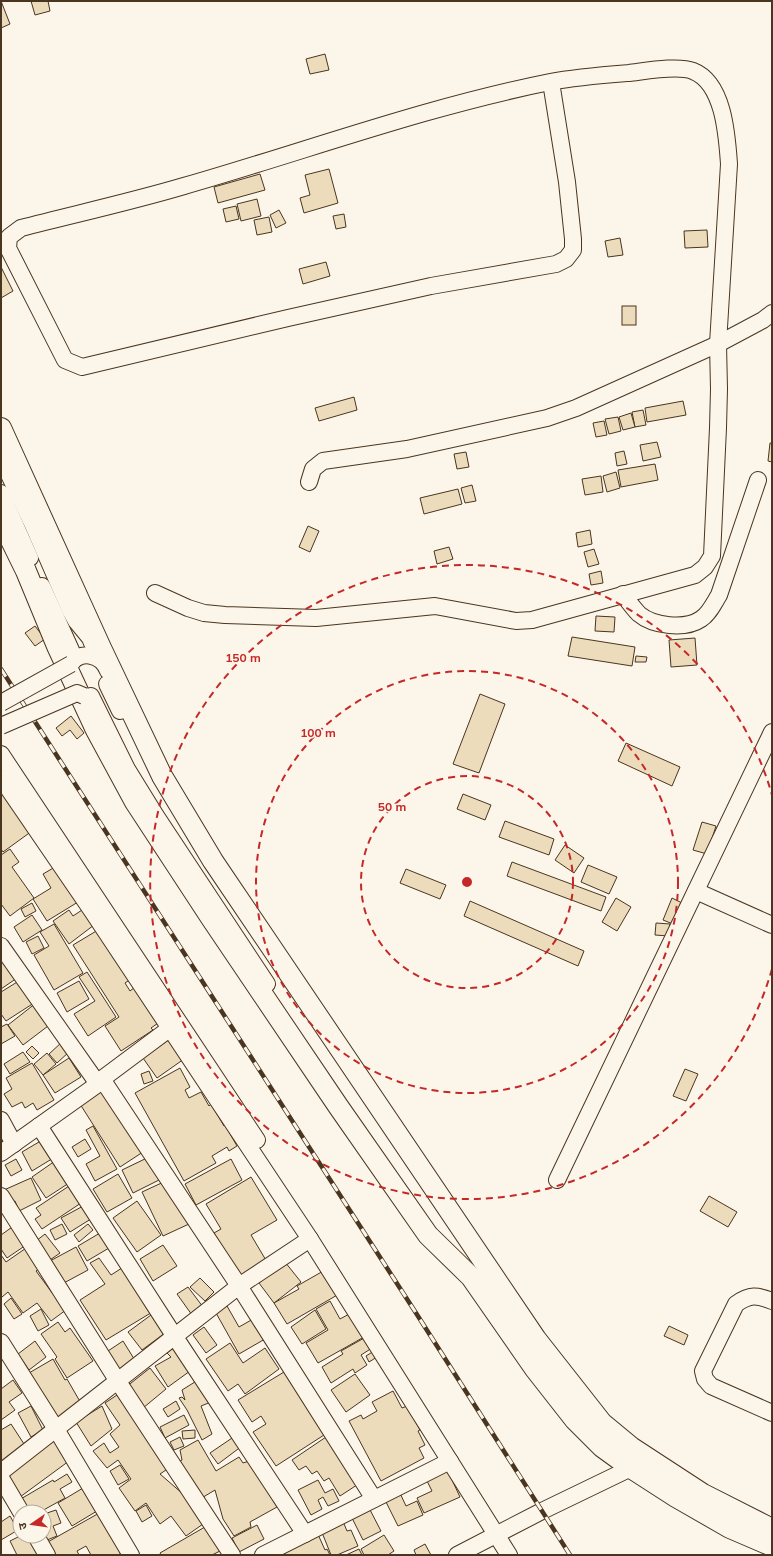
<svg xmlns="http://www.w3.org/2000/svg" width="773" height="1556" font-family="Mulish,'Noto Sans Devanagari',sans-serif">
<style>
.building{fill:#ecdcbc;stroke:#4a3520}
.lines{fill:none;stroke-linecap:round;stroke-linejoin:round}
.minor-casing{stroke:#4a3520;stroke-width:18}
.major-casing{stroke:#4a3520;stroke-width:22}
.minor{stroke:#fbf6e9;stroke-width:16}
.major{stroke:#fbf6e9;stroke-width:20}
.rail-casing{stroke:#4a3520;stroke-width:4.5}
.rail{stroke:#fbf6e9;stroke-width:3;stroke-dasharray:9;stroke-linecap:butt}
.minor-bridge-casing{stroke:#4a3520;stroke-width:18;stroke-linecap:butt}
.minor-bridge{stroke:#fbf6e9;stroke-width:16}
.ring{fill:none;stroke:#c62828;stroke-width:2;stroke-dasharray:7 5}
.centre{fill:#c62828;stroke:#fbf6e9;stroke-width:2}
.ring-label{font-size:12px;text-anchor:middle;font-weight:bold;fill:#c62828;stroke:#fbf6e9;stroke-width:3;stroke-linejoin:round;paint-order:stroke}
</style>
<rect width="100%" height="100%" fill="#fbf6e9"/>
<g class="building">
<path d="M1 1 10 24 1 28Z"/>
<path d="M31 1H48L50 11 35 15Z"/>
<path d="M325 54 329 70 310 74 306 59Z"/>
<path d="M329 169 338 203 304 213 300 198 310 195 305 175Z"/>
<path d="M260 174 265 190 218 203 214 187Z"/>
<path d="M257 199 261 216 241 221 237 204Z"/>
<path d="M236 206 239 219 226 222 223 209Z"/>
<path d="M279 210 286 223 276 228 270 215Z"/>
<path d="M344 214 346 227 336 229 333 216Z"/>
<path d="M269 217 272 232 257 235 254 220Z"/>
<path d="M707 230 708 247 685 248 684 231Z"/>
<path d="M620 238 623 255 608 257 605 241Z"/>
<path d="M326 262 330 276 303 284 299 269Z"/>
<path d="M1 267 13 291 1 298Z"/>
<rect x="622" y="306" width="14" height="19"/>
<path d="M354 397 357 410 319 421 315 408Z"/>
<path d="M683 401 686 415 647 422 645 408Z"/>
<path d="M643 410 646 425 635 427 632 412Z"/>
<path d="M631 413 635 427 623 430 619 417Z"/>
<path d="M618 417 621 431 609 434 605 419Z"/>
<path d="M604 421 607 435 596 437 593 423Z"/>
<path d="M657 442 661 457 643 461 640 445Z"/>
<path d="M770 443H772V462L768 461Z"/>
<path d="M624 451 627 464 617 466 615 453Z"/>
<path d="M466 452 469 467 457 469 454 454Z"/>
<path d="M655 464 658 480 621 487 618 470Z"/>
<path d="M616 472 620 488 607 492 603 476Z"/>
<path d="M601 476 603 492 585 495 582 479Z"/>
<path d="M472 485 476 501 465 503 461 488Z"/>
<path d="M458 489 462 504 424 514 420 498Z"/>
<path d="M308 526 319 531 310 552 299 547Z"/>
<path d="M590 530 592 544 578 547 576 533Z"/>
<path d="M449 547 453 559 437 564 434 551Z"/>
<path d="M594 549 599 564 588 567 584 552Z"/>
<path d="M601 571 603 583 591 585 589 574Z"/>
<path d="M596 616 615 617 614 632 595 631Z"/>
<path d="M35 626 45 639 35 646 25 633Z"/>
<path d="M572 637 635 647 632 666 568 656Z"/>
<path d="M695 638 697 665 671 667 669 640Z"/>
<path d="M636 656 647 657 646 662H635Z"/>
<path d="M480 694 505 704 479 773 453 764Z"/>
<path d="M71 716 84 733 77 739 70 730 62 736 56 728Z"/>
<path d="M626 743 680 767 672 786 618 761Z"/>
<path d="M1 786 32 831 3 852 1 849Z"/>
<path d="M463 794 491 805 485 820 457 809Z"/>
<path d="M505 821 554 839 549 855 499 837Z"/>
<path d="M702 822 716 826 707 854 693 850Z"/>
<path d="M565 845 584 858 574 873 555 860Z"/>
<path d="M10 849 19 862 12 867 34 898 10 916 1 904V855Z"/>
<path d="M512 862 606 897 601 911 507 876Z"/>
<path d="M588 865 617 877 609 894 581 882Z"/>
<path d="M55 867 78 902 47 921 33 899 51 888 43 874Z"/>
<path d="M406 869 446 885 440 899 400 883Z"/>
<path d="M616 898 631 907 617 931 602 922Z"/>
<path d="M672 898 682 903 673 924 663 920Z"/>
<path d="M470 901 584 951 578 966 464 916Z"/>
<path d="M32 903 36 911 25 917 21 909Z"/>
<path d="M69 910 73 916 82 910 94 925 69 944 53 921Z"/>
<path d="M32 915 42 930 23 942 14 927Z"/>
<path d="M656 923 670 924 669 936 655 935Z"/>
<path d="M54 924 83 973 54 990 34 955 49 946 40 932Z"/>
<path d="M98 930 131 979 125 983 130 991 135 987 161 1021 151 1028 153 1030 121 1051 105 1026 119 1017 73 945Z"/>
<path d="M38 936 44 948 32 954 26 942Z"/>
<path d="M1 955 17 978 1 989Z"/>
<path d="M87 972 116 1017 88 1036 74 1014 95 1001 79 977Z"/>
<path d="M22 979 37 1001 6 1021 1 1014V992Z"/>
<path d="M79 981 89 999 67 1012 57 993Z"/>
<path d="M36 1003 52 1023 23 1045 8 1025Z"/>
<path d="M7 1024 15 1036 1 1044V1027Z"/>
<path d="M170 1039 184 1059 157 1078 143 1058Z"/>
<path d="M62 1042 70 1051 57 1063 49 1054Z"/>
<path d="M32 1046 39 1053 33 1059 26 1052Z"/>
<path d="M23 1052 30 1062 10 1074 4 1064Z"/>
<path d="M47 1053 56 1064 43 1075 34 1064Z"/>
<path d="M69 1058 81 1077 55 1093 43 1075Z"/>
<path d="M32 1063 54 1100 37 1110 33 1103 25 1108 22 1102 12 1107 4 1094 12 1089 6 1078Z"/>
<path d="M180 1068 190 1087 185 1090 189 1098 201 1092 209 1106 211 1104 224 1126 225 1125 237 1146 229 1151 227 1147 212 1156 216 1163 184 1181 135 1093Z"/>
<path d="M685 1069 698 1074 686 1101 673 1096Z"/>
<path d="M149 1071 153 1081 144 1084 141 1074Z"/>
<path d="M104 1089 143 1152 120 1167 80 1104Z"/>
<path d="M93 1126 117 1169 95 1181 86 1164 100 1156 86 1130Z"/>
<path d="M44 1139 55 1157 32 1171 22 1152Z"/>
<path d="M85 1139 91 1149 78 1157 72 1147Z"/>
<path d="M149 1157 161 1179 133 1193 122 1170Z"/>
<path d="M16 1159 22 1170 11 1176 5 1165Z"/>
<path d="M231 1159 242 1180 196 1205 185 1184Z"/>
<path d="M55 1161 69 1183 46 1198 32 1177Z"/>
<path d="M118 1174 132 1198 107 1212 93 1189Z"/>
<path d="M251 1177 277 1220 251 1235 267 1262 241 1278 214 1233 221 1229 206 1204Z"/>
<path d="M31 1178 41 1200 19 1211 15 1201 11 1203 4 1190Z"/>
<path d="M168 1180 189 1224 163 1236 142 1192Z"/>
<path d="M72 1184 84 1201 42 1229 35 1219 41 1215 36 1208Z"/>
<path d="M709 1196 737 1212 728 1227 700 1211Z"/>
<path d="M137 1201 161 1235 137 1252 113 1218Z"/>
<path d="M85 1205 94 1217 70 1232 61 1218Z"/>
<path d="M62 1224 67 1234 55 1240 50 1230Z"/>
<path d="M88 1224 93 1230 79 1242 74 1235Z"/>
<path d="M15 1225 29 1243 7 1258 1 1249V1235Z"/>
<path d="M100 1233 109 1248 87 1261 78 1246Z"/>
<path d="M45 1234 60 1253 50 1260 36 1241Z"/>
<path d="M163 1245 177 1266 153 1281 140 1259Z"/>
<path d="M29 1246 43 1266 36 1271 53 1294 57 1290 70 1307 51 1321 37 1303 23 1313 8 1292 2 1297 1 1295V1255L6 1262Z"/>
<path d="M76 1247 88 1270 62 1284 50 1261Z"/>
<path d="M99 1258 111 1275 125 1266 154 1311 106 1340 80 1300 105 1284 90 1263Z"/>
<path d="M285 1262 301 1282 274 1303 259 1283Z"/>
<path d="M325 1270 339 1294 287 1324 274 1303 299 1289 297 1286Z"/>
<path d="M200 1278 214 1292 205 1301 190 1287Z"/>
<path d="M188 1287 203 1307 192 1315 177 1294Z"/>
<path d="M11 1298 22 1314 14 1319 4 1304Z"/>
<path d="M330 1301 340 1319 351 1313 364 1337 318 1363 306 1343 328 1330 316 1309Z"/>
<path d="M227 1306 239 1327 253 1319 265 1339 239 1354 216 1313Z"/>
<path d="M41 1309 49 1325 38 1331 30 1316Z"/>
<path d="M315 1310 326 1329 302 1344 291 1327Z"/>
<path d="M151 1315 165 1333 142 1350 128 1332Z"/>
<path d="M58 1322 65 1332 70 1328 93 1361 67 1378 55 1359 57 1357 41 1334Z"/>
<path d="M669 1326 688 1335 684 1345 664 1336Z"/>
<path d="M204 1327 217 1345 206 1353 193 1335Z"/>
<path d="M366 1337 372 1348 361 1355 367 1365 355 1373 353 1369 331 1383 322 1367 343 1354 341 1351Z"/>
<path d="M35 1341 46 1357 29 1370 18 1354Z"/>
<path d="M123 1341 136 1362 121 1372 108 1351Z"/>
<path d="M230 1343 243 1363 265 1348 279 1369 245 1394 238 1384 228 1391 206 1359Z"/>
<path d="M175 1347 190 1371 168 1387 155 1366 171 1357 167 1353Z"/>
<path d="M374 1351 377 1357 369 1362 366 1356Z"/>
<path d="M53 1359 65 1380 67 1379 82 1405 56 1420 29 1373Z"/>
<path d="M150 1368 166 1389 143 1408 126 1387Z"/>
<path d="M284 1372 324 1435 276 1466 253 1432 266 1424 261 1416 252 1422 238 1400Z"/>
<path d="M355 1374 370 1395 346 1412 331 1390Z"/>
<path d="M13 1380 22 1393 9 1402 15 1410 1 1420V1389Z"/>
<path d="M198 1380 211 1402 201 1406 212 1434 202 1440 187 1410 179 1398 182 1397 185 1400 182 1390Z"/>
<path d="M393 1391 402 1408 407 1406 420 1430 418 1431 425 1445 419 1448 424 1458 381 1481 349 1421 361 1415 363 1419 377 1411 372 1402Z"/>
<path d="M117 1395 128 1411 146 1426 172 1466 160 1474 191 1501 203 1524 186 1536 171 1516 160 1524 146 1503 135 1511 119 1488 131 1479 118 1460 107 1468 93 1451 104 1443 110 1453 119 1447 110 1434 120 1425 105 1403Z"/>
<path d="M176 1401 180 1409 168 1417 163 1409Z"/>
<path d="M31 1406 43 1430 31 1437 18 1413Z"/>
<path d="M102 1406 112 1429 91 1446 76 1422Z"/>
<path d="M184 1415 189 1425 165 1438 160 1427Z"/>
<path d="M11 1424 26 1447 1 1464V1430Z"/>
<path d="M195 1430V1438L183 1439 182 1431Z"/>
<path d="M235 1436 242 1446 218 1464 210 1453Z"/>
<path d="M180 1437 184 1446 174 1450 170 1442Z"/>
<path d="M326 1437 360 1483 340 1496 329 1478 324 1481 317 1471 312 1474 306 1466 299 1470 292 1460Z"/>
<path d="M54 1440 69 1461 20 1497 5 1476Z"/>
<path d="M198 1440 216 1471 239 1457 243 1463 249 1461 277 1507 250 1522 251 1527 234 1536 223 1519 215 1490 200 1499 177 1463 182 1460 180 1450Z"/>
<path d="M120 1465 129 1479 118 1485 110 1471Z"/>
<path d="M446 1467 460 1497 424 1513 417 1498 432 1491 425 1477Z"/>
<path d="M67 1474 72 1482 60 1489 65 1498 40 1512H26L19 1500 53 1480 54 1482Z"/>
<path d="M318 1480 325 1493 333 1489 339 1501 328 1506 323 1497 318 1500 322 1509 311 1515 298 1490Z"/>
<path d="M83 1488 97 1511 72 1526 58 1503Z"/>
<path d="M399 1491 406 1506 417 1501 423 1515 398 1526 384 1498Z"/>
<path d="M146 1505 152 1516 142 1522 136 1511Z"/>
<path d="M368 1506 381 1531 363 1540 350 1514Z"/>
<path d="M56 1510 61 1523 53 1526 57 1536 42 1542 44 1536V1514Z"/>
<path d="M101 1512 123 1552 118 1555H91L86 1546 77 1551 79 1555H53L46 1543Z"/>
<path d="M10 1516 18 1530 1 1540V1522Z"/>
<path d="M342 1519 347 1531 351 1530 358 1546 337 1555H331L321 1530Z"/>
<path d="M210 1524 224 1549 212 1555H161L160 1553Z"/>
<path d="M257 1525 264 1539 239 1552 232 1538Z"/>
<path d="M316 1530 325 1550 327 1549 330 1555H266Z"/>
<path d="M384 1535 394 1551 388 1555H364L361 1549Z"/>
<path d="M20 1536H33L41 1552 35 1555H17L10 1541Z"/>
<path d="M425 1544 431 1555H416L414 1550Z"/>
<path d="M359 1549 362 1555H346Z"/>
</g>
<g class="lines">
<defs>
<g id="minor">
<path d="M1 458 33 525 70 610 76 621 90 638 92 643"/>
<path d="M309 482 313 469 323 461 407 449 547 418 576 408 718 344 763 320 772 313"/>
<path d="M1 493 30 558"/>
<path d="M42 586 75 659"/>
<path d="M155 593 188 608 204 613 225 615 316 618 435 606 516 621 532 620 695 575 705 567 712 556 718 428 719 389 718 344 729 164C727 136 724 83 693 71 678 65 646 71 629 73 603 75 576 77 550 82 425 107 306 151 184 186 130 202 75 214 21 228L9 237 8 248 65 360 82 367 288 318 431 286 556 264 566 259 573 250V239L567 182 551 82"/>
<path d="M623 594C628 601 633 608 639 614 653 626 685 630 701 619 709 614 714 603 719 595L758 480"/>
<path d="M69 667C78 648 102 654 108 671"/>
<path d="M107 684 120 711"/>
<path d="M91 696 127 769 156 816 267 984"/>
<path d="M1 754 257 1140"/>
<path d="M1 778 92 911 310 1239 509 1555"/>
<path d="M696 891 772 925"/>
<path d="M1 946 98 1084"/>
<path d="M102 1079 239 1286 374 1499"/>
<path d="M1 1120 14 1144"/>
<path d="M39 1126 175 1337 305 1534"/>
<path d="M1 1153 98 1084 102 1079 169 1029"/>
<path d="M557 1180 772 732"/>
<path d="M1 1196 117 1380 232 1555"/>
<path d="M772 1301C757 1295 750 1294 736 1304L703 1371 705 1379 711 1386 772 1413"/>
<path d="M1 1342 56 1429 131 1555"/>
<path d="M1 1472 239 1286 310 1239"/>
<path d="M1 1478 21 1512"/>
<path d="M36 1536 47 1555"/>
<path d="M263 1555 450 1461"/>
<path d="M457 1555 542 1511 631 1468 639 1462"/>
</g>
<g id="major">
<path d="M1 428 101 648 162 776 213 861 536 1339 602 1423 631 1447 703 1494 772 1529"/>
<path d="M1 520 26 571 57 646 96 730 135 802 211 918 338 1106 428 1235 471 1277 535 1369 575 1420 602 1447 631 1468 676 1497 730 1528 772 1546"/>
</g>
</defs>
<use href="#minor" class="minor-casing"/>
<use href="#major" class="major-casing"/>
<use href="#minor" class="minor"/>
<use href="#major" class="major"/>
<defs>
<path id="rail" d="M1 669 416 1313 570 1555"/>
</defs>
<use href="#rail" class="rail-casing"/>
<use href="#rail" class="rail"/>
<defs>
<g id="minor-bridge">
<path d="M1 703 71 664"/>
<path d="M1 726 77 693 84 696"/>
</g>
</defs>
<use href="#minor-bridge" class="minor-bridge-casing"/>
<use href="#minor-bridge" class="minor-bridge"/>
</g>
<g class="ring">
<circle cx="467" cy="882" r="106"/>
<circle cx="467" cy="882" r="211"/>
<path d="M772 969A317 317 0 1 1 772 795"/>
</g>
<circle cx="467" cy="882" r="6" class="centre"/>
<g class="ring-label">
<text x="243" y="662">150 m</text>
<text x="318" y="737">100 m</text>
<text x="392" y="811">50 m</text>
</g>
<rect width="773" height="1556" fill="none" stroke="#4a3520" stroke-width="4"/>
<g transform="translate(32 1524) rotate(257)"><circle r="19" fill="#fbf6e9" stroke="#b4a999"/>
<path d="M0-3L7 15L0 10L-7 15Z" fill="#c62828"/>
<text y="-6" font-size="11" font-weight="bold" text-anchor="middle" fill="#4a3520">उ</text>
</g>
</svg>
